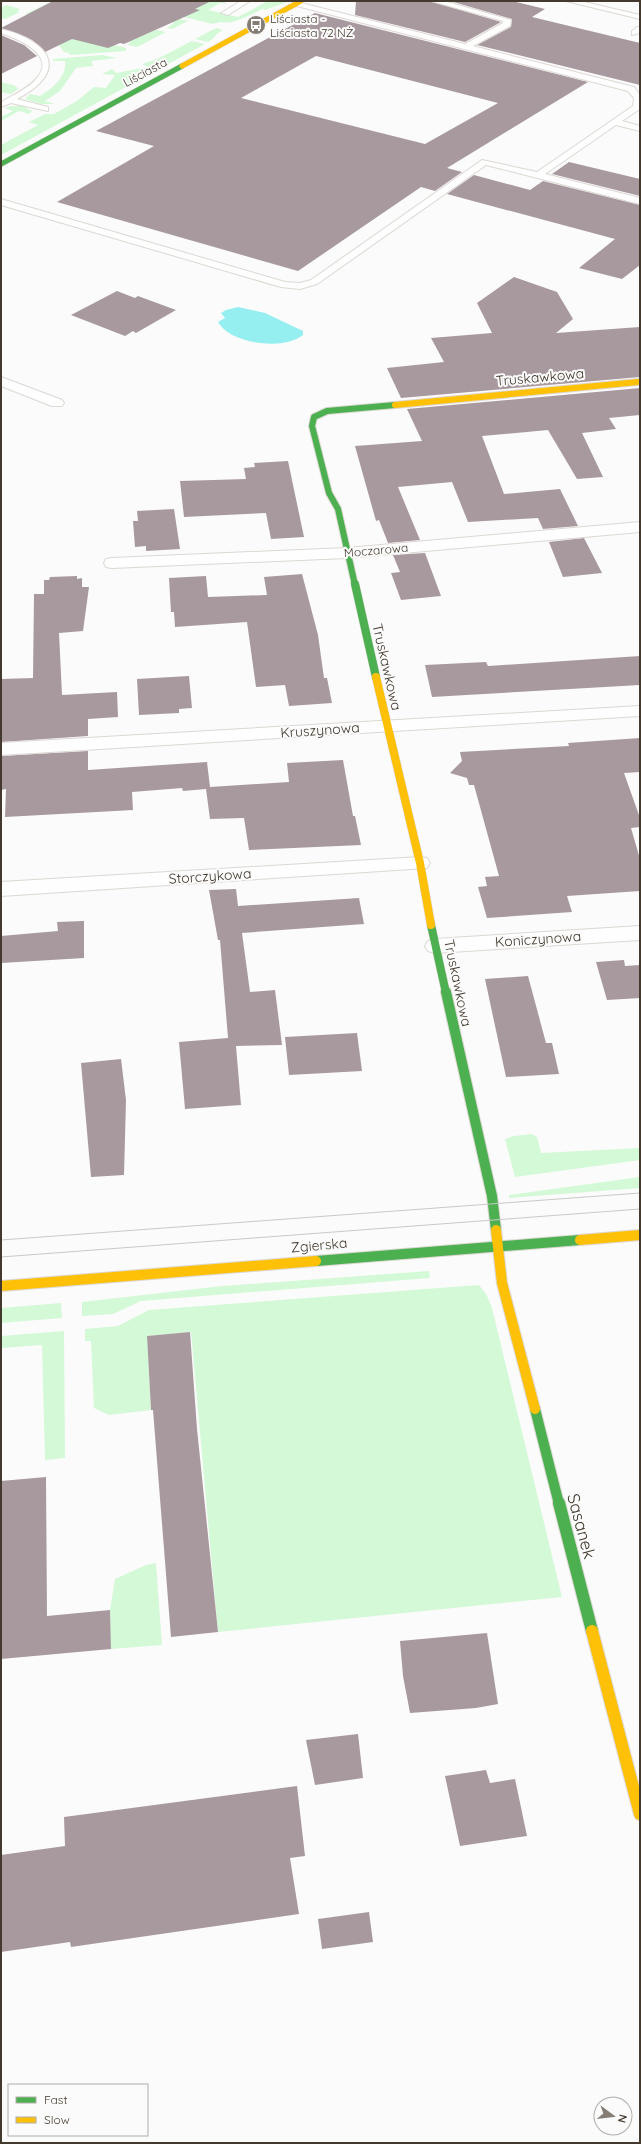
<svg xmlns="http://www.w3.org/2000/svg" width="641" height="2144" font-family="Quicksand,sans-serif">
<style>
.green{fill:#d4f9d7}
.water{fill:#95eeef}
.building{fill:#a8999f;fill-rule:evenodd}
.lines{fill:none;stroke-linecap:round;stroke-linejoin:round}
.lane-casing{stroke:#dcd8d2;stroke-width:2}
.street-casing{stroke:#dcd8d2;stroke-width:2}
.fast-far4-casing{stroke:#dcd8d2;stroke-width:6}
.fast-far3-casing{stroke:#dcd8d2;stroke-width:8}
.fast-far2-casing{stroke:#dcd8d2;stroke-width:9}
.fast-far1-casing{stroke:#dcd8d2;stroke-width:12}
.fast-casing{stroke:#dcd8d2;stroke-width:14}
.slow-far4-casing{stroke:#dcd8d2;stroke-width:6}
.slow-far3-casing{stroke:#dcd8d2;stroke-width:8}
.slow-far2-casing{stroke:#dcd8d2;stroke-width:9}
.slow-far1-casing{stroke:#dcd8d2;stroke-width:12}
.slow-casing{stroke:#dcd8d2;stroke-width:14}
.lane{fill:#fefefe;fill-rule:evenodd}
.street{fill:#fefefe;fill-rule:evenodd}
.fast-far4{stroke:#4caf50;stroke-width:5}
.fast-far3{stroke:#4caf50;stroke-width:6}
.fast-far2{stroke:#4caf50;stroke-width:8}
.fast-far1{stroke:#4caf50;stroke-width:10}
.fast{stroke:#4caf50;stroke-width:12}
.slow-far4{stroke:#ffc107;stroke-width:5}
.slow-far3{stroke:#ffc107;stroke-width:6}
.slow-far2{stroke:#ffc107;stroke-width:8}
.slow-far1{stroke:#ffc107;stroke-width:10}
.slow{stroke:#ffc107;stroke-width:12}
.tram{stroke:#cac9c8;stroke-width:1}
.labels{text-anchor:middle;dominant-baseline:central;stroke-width:4;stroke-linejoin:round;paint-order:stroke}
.far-poi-label{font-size:12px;fill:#43392d;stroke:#fbfbfb;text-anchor:start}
.far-street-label{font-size:12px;fill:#43392d;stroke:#fbfbfb}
.street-label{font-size:14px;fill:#43392d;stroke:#fbfbfb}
.near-street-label{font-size:17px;fill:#43392d;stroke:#fbfbfb}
</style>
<rect width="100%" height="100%" fill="#fbfbfb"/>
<g class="green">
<path d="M53 1 126 6 188 21 172 29 167 28 174 23 172 22 114 45 126 48V51L70 55 69 53 64 52 38 17 25 14Z"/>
<path d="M174 1 225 2 226 4 220 3 208 10 238 17 268 1H290L265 10 262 9C251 15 242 19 232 22 225 24 222 20 213 24L129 4Z"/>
<path d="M6 5 20 9 17 11 20 12 5 19 1 18V8Z"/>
<path d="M216 28 223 30C216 33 214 39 208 42L195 39Z"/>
<path d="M156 30 166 32 137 47 127 45 130 43 129 41Z"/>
<path d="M192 41 205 44 1 155V145L38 125 29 122 45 114H54L77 101 94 87 106 88 115 75 102 74 112 69 116 73 148 67 142 64 157 59Z"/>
<path d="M102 55 117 58 91 61 93 66 76 68 60 91 45 101 55 104H41L25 99 30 94 40 96C53 88 67 77 65 61H53V59Z"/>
<path d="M1 82 13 85 18 88 17 90 11 94 1 92Z"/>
<path d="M11 106H22L32 111 29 114 19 111 1 121V117L13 111 5 108Z"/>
<path d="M532 1134 537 1137 541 1153 640 1148V1160L515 1177 505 1139 514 1136Z"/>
<path d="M640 1177V1188L509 1198V1195Z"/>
<path d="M429 1271 430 1278 141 1301 113 1314 82 1316V1302L222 1286Z"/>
<path d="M479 1285 486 1294 492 1308 562 1597 218 1632 191 1332 147 1336 151 1410 109 1415 94 1408 91 1341H85V1329L118 1326 149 1310Z"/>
<path d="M61 1303 62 1318 1 1323V1308Z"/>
<path d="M64 1331 65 1458 45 1460 42 1345 1 1348V1336Z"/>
<path d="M156 1563 162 1645 111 1649 110 1610 115 1579 146 1565Z"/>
</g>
<path class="water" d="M238 307 265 313 303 331V335C284 351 230 344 218 322L225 318 221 313 226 310Z"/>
<g class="building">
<path d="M53 1H211L195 9 200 10 124 44 120 43 108 48 72 39 45 52 32 40 1 28Z"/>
<path d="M356 1H430L501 22 465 42 355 15Z"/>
<path d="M450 1H512L545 9 532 17 640 43V85L477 45 511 27 512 19Z"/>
<path d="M315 13 588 82 447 168 462 172 435 191 421 187 298 271 57 202 154 146 96 131ZM316 56 498 103 425 144 241 98Z"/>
<path d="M1 35 24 45 37 56 1 74Z"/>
<path d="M569 162 640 179V196L552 174Z"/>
<path d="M474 175 530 190 543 181 640 205V265L622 279 579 268 615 239 447 194Z"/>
<path d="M514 277 557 292 573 319 556 333 640 327V377L401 398 387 368 444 362 431 338 492 333 477 303Z"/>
<path d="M117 291 135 298 138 296 176 310 136 333 133 331 125 336 71 315Z"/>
<path d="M640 388V415L609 418 616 429 582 433 603 477 577 479 548 430 482 436 504 494 560 489 578 526 543 529 538 518 468 522 452 482 398 487 420 540 388 543 379 520 376 521 355 446 422 441 407 409Z"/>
<path d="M288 461 304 537 271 539 266 513 184 517 180 481 246 479 244 468 255 467 254 463Z"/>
<path d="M174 509 180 549 146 551V546L135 547 133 521H138L137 511Z"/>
<path d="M584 538 602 573 563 577 549 542Z"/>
<path d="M425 553 441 596 401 600 391 573 400 572 393 555Z"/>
<path d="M302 574 318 635 324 678H327L332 703 289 706 285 685 256 687 247 622 175 627 174 612H171L169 578 206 576 208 597 267 595 264 577Z"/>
<path d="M77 576V579L82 578V587H89L83 631 59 633 62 695 117 692 118 717 88 719V736L1 742V679L33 678 34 594H44V580H49L50 577Z"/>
<path d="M640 656V685L432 697 425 665 486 662 488 666Z"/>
<path d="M189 676 192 708 179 709V713L139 715 137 679Z"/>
<path d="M640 738V772L624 773 640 818V827L631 828 640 859V891L567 896 572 912 487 918 478 887 487 886 485 877 499 876 474 785H469L467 778 450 773 462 761 460 752 569 746 568 743Z"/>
<path d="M88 751V770L207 762 210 787 289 782 287 763 343 760 353 816H355L361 845 249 850 244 818 210 819 206 789 183 791 182 788 132 792 133 810 5 817 6 789 1 790V756Z"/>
<path d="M236 889 238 906 359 898 364 924 242 933 250 992 275 990 282 1045 236 1046 241 1105 185 1109 179 1042 228 1038 220 940H218L209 890Z"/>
<path d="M84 921V958L1 963V936L58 931 57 922Z"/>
<path d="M624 960 625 966 640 965V998L607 1000 596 962Z"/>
<path d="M528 976 546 1043H552L559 1074 506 1077 485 979Z"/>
<path d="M357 1033 362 1071 289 1075 285 1037Z"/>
<path d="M121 1059 126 1100 124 1175 91 1177 81 1063Z"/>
<path d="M190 1332 197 1429 218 1632 171 1637 153 1410H151L147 1336Z"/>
<path d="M46 1477 47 1616 110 1610 111 1649 1 1659V1481Z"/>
<path d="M487 1633 498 1704 476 1708 410 1713 403 1676 400 1641Z"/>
<path d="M358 1734 363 1778 315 1785 306 1740Z"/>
<path d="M486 1770 490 1783 515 1779 527 1836 460 1846 445 1776Z"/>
<path d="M297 1786 305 1856 290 1858 299 1914 71 1947 70 1942 1 1952V1855L65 1846 64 1817Z"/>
<path d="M369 1912 373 1942 322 1949 318 1919Z"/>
</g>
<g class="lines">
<defs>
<g id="lane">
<path d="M241 1H250L228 15 221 13Z"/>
<path d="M293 1 465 44 503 23V21L431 1H444L511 20 510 26 473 46 634 87 640 95V109L622 121 640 126V131L616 125 545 174 640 198V204L486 165 317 284 300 289 281 287 1 205V199L285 282 300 283 311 280 482 160 537 172 633 106 634 98 628 91 293 5Z"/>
<path d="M566 1H580L640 15V19Z"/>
<path d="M637 27H640V33L632 35V31Z"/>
<path d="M1 29C50 41 71 71 17 99L48 107V111L11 103 1 107V102C13 95 28 89 37 78 57 55 18 39 1 33Z"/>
</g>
<g id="street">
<path d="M1 377 62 400 64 403 62 406H52L1 386Z"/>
<path d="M640 522V532L347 558 112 568 106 567 104 563 106 559 112 558 347 548Z"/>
<path d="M640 706V716L1 755V743Z"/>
<path d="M420 857 427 858 430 863 427 868 1 896V882Z"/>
<path d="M640 926V940L435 953 428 951 425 946 428 941 435 939Z"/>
</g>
<path id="fast-far4" d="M1 164 182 66"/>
<path id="fast-far3" d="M355 585 338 509 329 493 312 426 314 417 327 411 395 405"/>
<g id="fast-far2">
<path d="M355 584 376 677"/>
<path d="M431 925 446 993"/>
</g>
<g id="fast-far1">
<path d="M446 992 492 1196 496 1230"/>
<path d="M316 1261 580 1240"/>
<path d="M535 1409 559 1504"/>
</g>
<path id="fast" d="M559 1503 592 1631"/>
<path id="slow-far4" d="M182 66 301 1"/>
<path id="slow-far3" d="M395 405 638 382"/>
<path id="slow-far2" d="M376 677 420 863 431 925"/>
<g id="slow-far1">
<path d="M496 1230 502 1283 535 1409"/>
<path d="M580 1240 640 1235"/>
<path d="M1 1286 316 1261"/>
</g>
<path id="slow" d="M592 1631 640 1814"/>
</defs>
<use href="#lane" class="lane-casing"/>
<use href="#street" class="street-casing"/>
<use href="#fast-far4" class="fast-far4-casing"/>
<use href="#fast-far3" class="fast-far3-casing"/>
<use href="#fast-far2" class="fast-far2-casing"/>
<use href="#fast-far1" class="fast-far1-casing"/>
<use href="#fast" class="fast-casing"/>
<use href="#slow-far4" class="slow-far4-casing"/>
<use href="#slow-far3" class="slow-far3-casing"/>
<use href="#slow-far2" class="slow-far2-casing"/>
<use href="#slow-far1" class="slow-far1-casing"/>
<use href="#slow" class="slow-casing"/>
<use href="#lane" class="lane"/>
<use href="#street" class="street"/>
<use href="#fast-far4" class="fast-far4"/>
<use href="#fast-far3" class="fast-far3"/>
<use href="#fast-far2" class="fast-far2"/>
<use href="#fast-far1" class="fast-far1"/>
<use href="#fast" class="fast"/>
<use href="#slow-far4" class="slow-far4"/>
<use href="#slow-far3" class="slow-far3"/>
<use href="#slow-far2" class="slow-far2"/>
<use href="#slow-far1" class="slow-far1"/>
<use href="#slow" class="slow"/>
<g class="tram">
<path d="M1 1240 640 1193"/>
<path d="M1 1257 640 1209"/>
</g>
</g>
<defs>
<symbol id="bus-disc" viewBox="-11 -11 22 22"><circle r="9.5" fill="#837d75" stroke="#fbfbfb"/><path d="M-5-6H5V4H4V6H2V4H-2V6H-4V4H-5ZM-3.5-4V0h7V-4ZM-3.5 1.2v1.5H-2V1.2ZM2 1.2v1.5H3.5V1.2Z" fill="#fff"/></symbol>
</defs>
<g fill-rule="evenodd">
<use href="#bus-disc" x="245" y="14" width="22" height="22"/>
</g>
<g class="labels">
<g class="far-poi-label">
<text x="270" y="18">Liściasta -<tspan x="270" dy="14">Liściasta 72 NŻ</tspan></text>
</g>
<g class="far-street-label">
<text transform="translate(145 72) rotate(-28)">Liściasta</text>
<text transform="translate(376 550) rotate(-5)">Moczarowa</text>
</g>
<g class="street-label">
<text transform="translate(540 377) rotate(-5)">Truskawkowa</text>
<text transform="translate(387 667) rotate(77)">Truskawkowa</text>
<text transform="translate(320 730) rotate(-4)">Kruszynowa</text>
<text transform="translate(210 876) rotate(-4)">Storczykowa</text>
<text transform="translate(538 939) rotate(-4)">Koniczynowa</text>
<text transform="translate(458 983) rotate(78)">Truskawkowa</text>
<text transform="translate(319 1245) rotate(-5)">Zgierska</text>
</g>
<g class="near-street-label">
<text transform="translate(582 1526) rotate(75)">Sasanek</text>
</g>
</g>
<rect width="641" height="2144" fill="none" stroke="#43392d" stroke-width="4"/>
<rect x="8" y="2084" width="140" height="52" fill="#fbfbfb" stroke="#b1ada9"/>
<rect x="16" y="2097" width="20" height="6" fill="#4caf50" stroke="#b1ada9"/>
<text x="44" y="2104" font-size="12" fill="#43392d">Fast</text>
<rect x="16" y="2117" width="20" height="6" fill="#ffc107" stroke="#b1ada9"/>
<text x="44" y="2124" font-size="12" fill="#43392d">Slow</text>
<g transform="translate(613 2116) rotate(105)"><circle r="19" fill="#fbfbfb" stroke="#b1ada9"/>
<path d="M0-3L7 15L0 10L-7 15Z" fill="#837d75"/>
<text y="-6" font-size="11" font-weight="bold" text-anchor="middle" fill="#43392d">N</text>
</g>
</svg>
